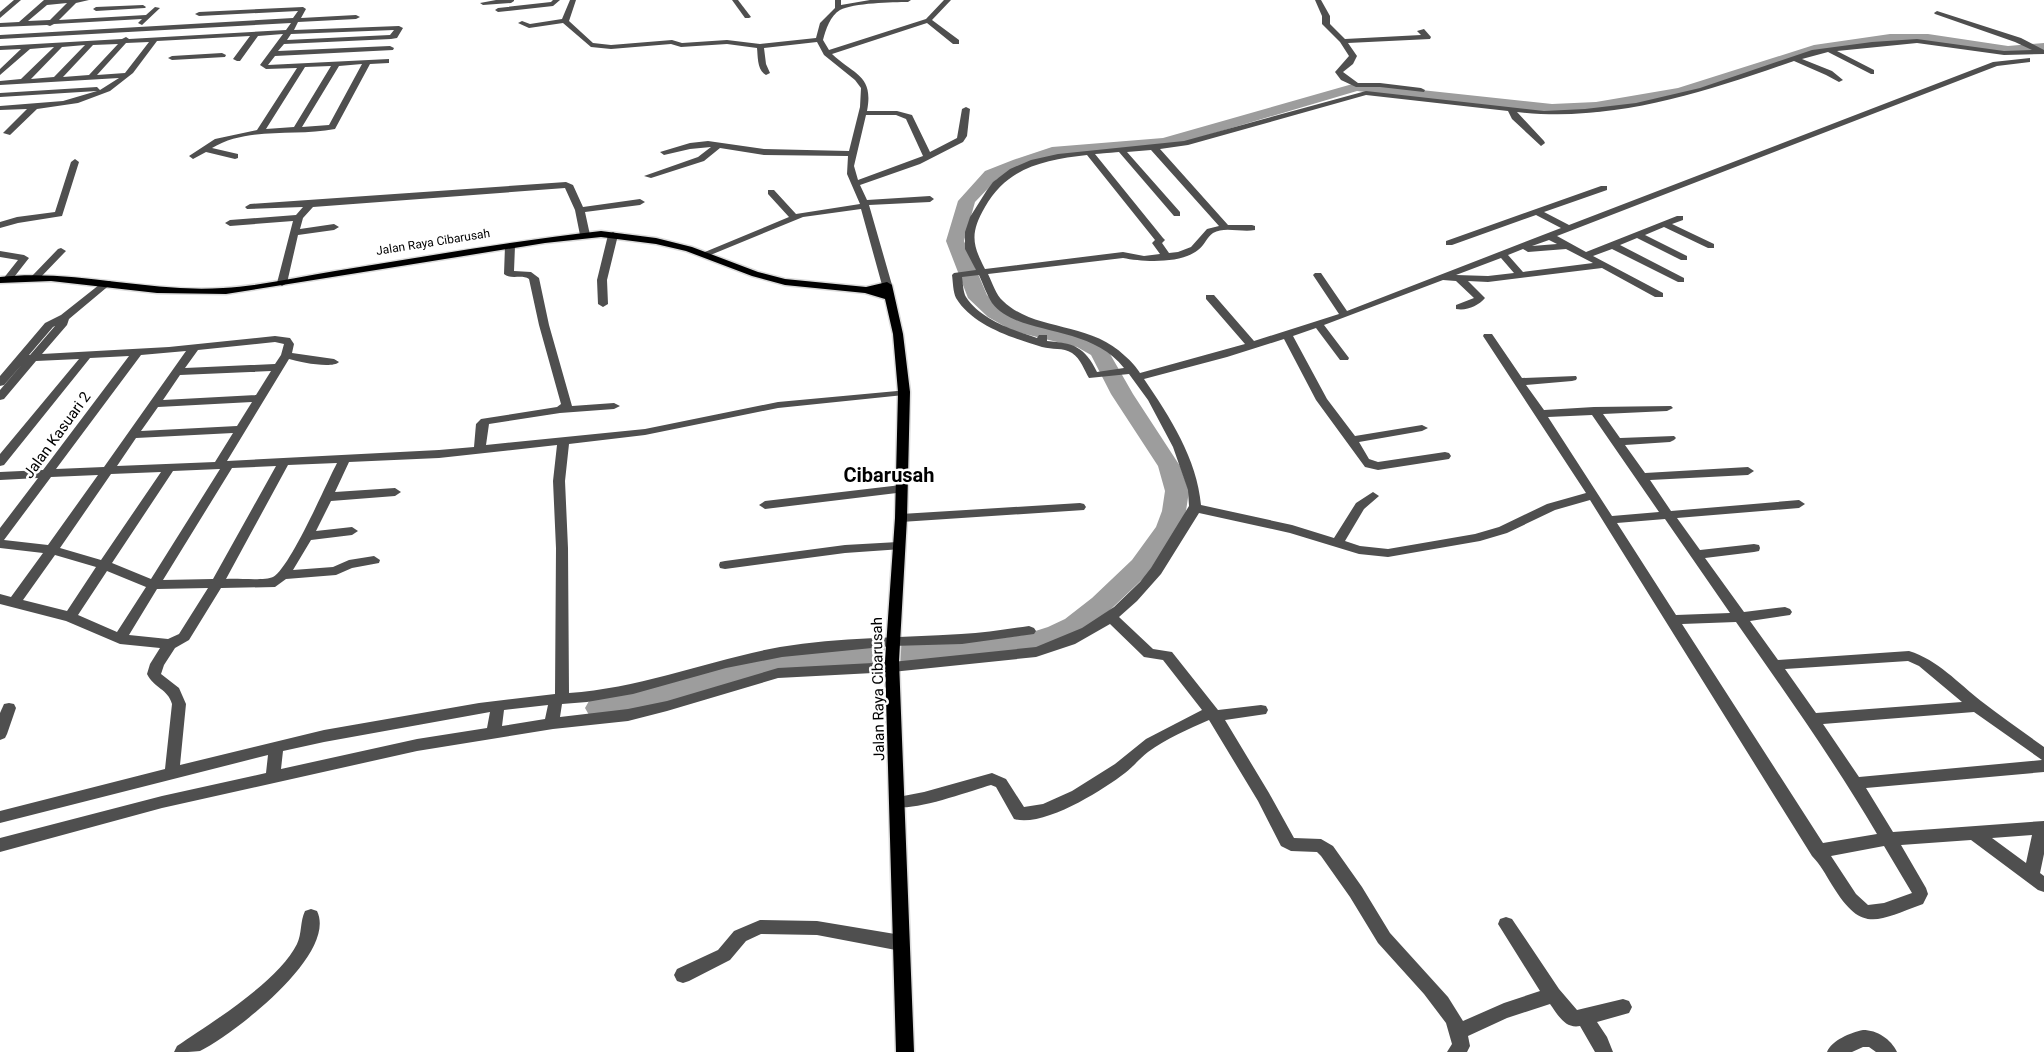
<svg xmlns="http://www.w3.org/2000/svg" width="2044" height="1052" font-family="Roboto,sans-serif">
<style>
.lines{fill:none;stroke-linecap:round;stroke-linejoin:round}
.river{fill:#9d9d9d;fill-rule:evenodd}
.major-casing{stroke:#dbdbdb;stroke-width:3}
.minor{fill:#4f4f4f;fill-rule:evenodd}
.major{fill:#000;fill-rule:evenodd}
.labels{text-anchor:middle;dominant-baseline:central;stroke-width:5;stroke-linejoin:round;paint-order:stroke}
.far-street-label{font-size:12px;fill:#000;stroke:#fff}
.street-label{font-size:15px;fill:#000;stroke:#fff}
.district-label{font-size:20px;font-weight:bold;fill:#000;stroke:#fff}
</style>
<rect width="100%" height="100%" fill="#fff"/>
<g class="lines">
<path class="river" d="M1890 34H1928L2008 46 2044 43V51L2008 54 1928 42H1890L1816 53 1685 95 1596 112 1552 114 1357 91 1164 148 1054 157 997 179 975 202 964 241 987 295 1002 309 1027 323 1091 339 1106 347 1133 394 1180 466 1189 491 1186 511 1175 535 1150 572 1110 610 1083 631 1066 641 1023 653 1001 656 794 669 758 675 661 705 599 718 589 715 585 708 589 701 599 698 661 685 757 655 794 649 1001 638 1023 635 1048 627 1065 619 1092 598 1132 560 1156 527 1162 511 1165 491 1158 466 1111 394 1091 355 1077 347 1013 331 988 317 968 298 946 241 958 201 985 171 1013 160 1052 147 1163 138 1356 83 1552 104 1596 102 1678 88 1814 45Z"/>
<defs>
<path id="major" d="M601 231 656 238 692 247 758 272 785 279 866 287 887 282 892 285 903 334 910 392 907 518 899 661 914 1052H896L885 661 895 518 898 392 893 334 885 299 865 293 785 285 752 276 686 251 656 244 601 237 545 243 226 294 157 293 51 281 0 283V277C75 269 148 293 223 288 260 286 298 277 335 271 423 257 512 241 601 231Z"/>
</defs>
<use href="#major" class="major-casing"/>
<g class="minor">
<path d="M14 0H21L0 18V12Z"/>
<path d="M44 0H89L76 3 59 20 146 15 155 7 160 8 142 25 138 23 142 19 54 24 50 26 47 25 0 27V23L19 22ZM67 3 50 20 28 21 47 5Z"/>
<path d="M496 0H514V1L511 3 483 5 480 3Z"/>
<path d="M553 0H560L553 6 498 12 495 10 498 8 551 2Z"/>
<path d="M570 0H576L569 21 593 43 611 45 672 40 682 43 727 40 760 44 816 38 820 23 835 8V0H841V5L870 0H911L908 2C893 2 853 3 840 10 830 16 826 29 823 40L829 50 926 19 944 0H951L932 20 959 40V44H953L927 23 832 54C854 75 874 75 867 111H897L912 115 930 152 957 138 962 109 966 107 970 109 967 136 963 142 920 164 860 185 867 200 930 196 934 199 930 202 869 205 892 285 891 287 887 288 882 285 861 209 803 217 708 256 705 257 700 254 789 217 768 194V190H774L796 214 860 204 847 174 848 156 764 155 720 148 704 161 651 178 644 176 698 157 711 147 690 149 664 155 660 152 690 143 708 141 764 149 849 151 860 107 861 88 855 80 824 55 817 42 764 48 766 64 770 73 766 75C757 70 758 57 757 48L727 44 681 47 671 44 611 49 591 47 563 23 529 28 518 23 522 21 530 24 562 19ZM866 115H896L906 119 923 156 858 180 854 166Z"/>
<path d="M732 0H738L751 17 749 18H745Z"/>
<path d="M1315 0H1321L1330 16V24L1345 39 1421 35 1417 31 1424 29 1431 37 1430 39 1348 43 1357 56 1353 64 1343 72 1358 83H1380L1421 88 1425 90 1424 92 1380 87H1356L1341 80 1335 72 1349 56 1340 42 1322 24V16Z"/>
<path d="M143 5 146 7 145 8 96 11 93 9 96 7Z"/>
<path d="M303 7 306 9 301 18 356 15 360 17 356 19 298 22 294 30 399 26 403 28 397 38 391 39 284 44 278 51 390 46 394 48 393 50 275 56 268 65 389 59V63L370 64 335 129C295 137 248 126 212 148L238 154V158L235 159 206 152 193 159 189 156 215 139 257 130 297 68 266 69 260 65 283 34 258 36 240 61H237L233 59 250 36 157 41 133 73 110 91 78 103 37 109 10 135 3 133 27 109 0 110V106L63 101 97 91 0 97V93L97 87 100 90 119 78 0 85V81L21 79 54 47 30 49 0 75V69L21 49 0 50V46L122 39 126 37 129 39 286 30 291 23 0 39V35L293 18 298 11 199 16 195 14 199 12ZM394 30 390 35 287 40 291 34ZM149 42 125 73 97 75 126 43ZM118 44 89 75 63 77 93 45ZM85 45 54 77 31 79 62 47ZM362 64 329 125 302 127 339 66ZM331 66 294 127 266 129 305 67Z"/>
<path d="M1937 11 2021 38 2044 50V54L2004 55 1917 43 1837 51 1874 70V74H1871L1828 52 1802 59 1832 71 1843 80 1839 82 1826 75 1794 61C1705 92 1613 123 1517 112L1544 141 1545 143 1541 146 1512 119 1508 111 1366 95 1188 145 1160 149 1228 225H1252L1255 226V230C1242 233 1225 226 1213 233 1207 237 1204 246 1198 250 1181 264 1143 262 1123 258L988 274C992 282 996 295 1003 301 1035 332 1089 321 1125 356 1131 361 1137 368 1140 373L1245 344 1206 299V295H1214L1254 341 1339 314 1313 275 1315 273H1321L1347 311 1561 228 1536 215 1452 245H1446V241L1601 186H1607V190L1544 212 1569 225 1993 62 2030 58V62L1997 66 1958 81 1557 236 1586 252 1677 216H1683V220L1672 224 1714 244V248H1708L1664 227 1645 235 1687 256V260H1681L1637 238 1620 245 1684 278V282H1678L1612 249 1593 256 1663 293V297H1655L1602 268 1488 282 1468 281 1485 298C1478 306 1467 311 1456 309V305L1474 298 1456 281 1443 280 1324 325 1349 358 1348 360H1340L1316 328 1293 336 1327 399 1355 436 1422 425 1428 428 1422 431 1359 442 1369 459 1378 462 1445 452 1449 453 1451 456 1449 459 1378 470 1365 467 1316 400 1284 339 1227 357 1144 379C1170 417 1197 459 1201 505L1292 525 1334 538 1356 503 1373 492 1379 496 1364 509 1345 541 1360 546 1388 549 1475 534 1499 527 1547 504 1586 493 1483 336 1484 334H1492L1522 378 1576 376 1577 378 1576 380 1572 381 1526 385 1544 410 1594 407 1671 406 1673 408 1667 411 1603 414 1620 438 1674 436 1676 438 1674 440 1670 442 1625 445 1645 473 1748 467 1754 471 1748 475 1650 480 1671 511 1799 500 1805 504 1799 508 1677 518 1700 550 1754 544 1759 545 1760 548 1759 551 1754 552 1705 558 1744 612 1785 607 1790 609 1792 612 1790 615 1750 621 1778 660 1909 651C1938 660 1958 683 1981 701 2002 717 2023 732 2044 747V772L1866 788 1893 832 2044 821V854L2040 873 2044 876V892L2038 890 1971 840 1901 845 1926 888 1928 894 1923 904C1876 921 1862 934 1832 885 1826 875 1820 864 1812 856L1590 500 1555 510 1507 533 1480 541 1388 557 1359 554 1290 533 1199 513 1161 574 1137 601 1119 617 1153 649 1172 652 1218 710 1261 705 1266 706 1268 710 1266 714 1225 720 1269 793 1294 838 1321 839 1333 846 1362 887 1390 933 1448 997 1463 1021 1504 1003 1540 991 1498 924 1500 919 1506 917 1512 919 1559 989 1577 1010 1623 999 1629 1001 1632 1007 1629 1013 1597 1022 1607 1037 1613 1052H1595L1580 1026C1565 1029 1558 1015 1550 1004L1507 1018 1468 1036 1470 1046 1467 1052H1447L1452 1044 1446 1023 1424 994 1378 943 1350 897 1321 856 1317 852 1291 851 1281 846 1258 801 1209 720C1188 729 1166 739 1148 752 1140 758 1133 767 1125 773 1103 790 1043 828 1014 819L996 787 991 785C970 791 911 813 893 806L890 802 893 798 924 792 992 773 1006 779 1024 807 1043 804 1072 791 1115 764 1146 739 1202 710 1163 660 1144 657 1110 624 1075 644 1036 657 892 672 778 678 667 711 628 721 553 729 417 751 162 808 0 852V838L162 796 266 773 268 755 0 823V811L165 769 172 704C168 689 154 688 147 674L150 664 160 648 120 644 66 621 0 604V594L11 597 43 553 0 548V528L38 478 0 480V472L43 470 129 356 90 358 4 465 0 466V454L79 359 36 361 4 399 0 400V390L24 362 4 385 0 386V376L45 323 61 315 104 281H110L112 283 69 319 67 325 42 354 169 347 275 336 290 338 294 344 292 353 334 359 339 362C332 369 299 362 289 359L227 461 439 450 474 447 476 424 481 419 557 407 561 404 539 325 529 279C522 274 511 280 504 274L505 246 510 243 515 246 514 271 531 272 539 278 549 325 572 406 614 403 620 406 614 409 560 413 489 424 486 445 645 429 778 402 908 390 910 392 908 394 904 395 778 408 645 435 569 444 565 481 568 548 569 693C641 688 709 660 780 647 840 637 901 638 961 634 984 633 1007 629 1029 626L1034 628 1036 631 1034 634 962 644 892 646 782 657 726 668 633 694 587 702 562 704 560 717 628 709 667 701 778 668 892 662 1036 647 1082 628 1114 607 1140 582 1151 568 1189 506 1188 490 1173 447 1148 400 1129 374 1089 378C1084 370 1081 359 1072 353 1063 347 1052 350 1042 347 1013 338 973 326 956 298 953 292 953 282 952 275L954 273 976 270 965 249V232L970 217 987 190 993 182 1010 169 1031 160 1058 154 1184 141 1366 91 1544 111 1585 109 1636 103 1700 88 1812 50 1872 42 1917 39 2004 51 2032 50 2015 42 1935 14 1934 13ZM1151 150 1219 226 1207 229 1191 247 1178 252 1169 253 1162 243 1165 240 1163 238 1095 154 1119 152 1174 216H1180V212L1127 152ZM1087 155 1155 240 1152 243 1160 254 1144 256 1123 252 985 269C972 244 970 233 985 207 1008 167 1044 160 1087 155ZM1549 240 1557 244 1532 246ZM1523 249 1528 252 1566 249 1593 263 1523 272 1508 255ZM1501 258 1514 273 1488 276 1456 275ZM979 275C983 284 987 295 992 303 1018 337 1089 323 1124 368L1097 372C1085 347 1074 343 1047 341V335H1039L1037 338C1013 330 981 320 966 297 963 292 963 283 962 277ZM55 326 30 355H29L53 327ZM275 342 284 344 281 355 275 364 185 368 198 350ZM186 351 104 467 56 469 141 355ZM271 371 256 395 163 400 180 375ZM252 402 237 426 141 431 158 407ZM1592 415 1659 512 1612 516 1548 417ZM233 433 215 462 117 466 136 438ZM557 445 553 481 556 548 555 694 479 703 324 730 180 765 186 704 179 688 161 674 164 665 175 648 189 640 221 588 275 587 286 579 336 575 352 568 379 563 380 560 374 556 349 560 333 567 293 570 311 540 352 535 358 531 352 527 316 531 331 501 395 496 401 492 395 488 335 492 349 462 439 458ZM337 463C326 484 290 568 273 577 265 581 237 578 226 579L288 465ZM276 466 213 579 163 580 232 468ZM220 469 151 579 112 563 173 471ZM161 472 101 560 60 548 111 474ZM98 475 48 545 4 540 51 477ZM1665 519 1730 613 1676 615 1617 523ZM55 555 96 567 67 611 23 600ZM107 571 146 587 117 632 78 615ZM208 588 179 634 168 639 129 635 157 589ZM1736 622C1785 692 1834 761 1877 834L1823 843 1682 624ZM1908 661 1919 666 1962 702 1816 713 1785 669ZM548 705 545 719 502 726 504 710ZM490 712 487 728 417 739 281 769 283 751 324 742ZM1974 712 2042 760 1859 777 1823 724ZM2032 835 2026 863 1992 838ZM1884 846 1912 893 1884 903 1868 905 1856 894 1831 856Z"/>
<path d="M222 53 226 55 225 57 172 60 168 58 172 56Z"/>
<path d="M75 159 79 162 62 216 18 223 0 228V222L17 217 55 212 71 162Z"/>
<path d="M566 182 573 185 583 207 640 199 645 202 640 205 585 212 590 235 585 238 580 235 575 210 565 188 313 207 303 218 300 229 334 224 339 227 334 230 298 235 287 283 282 286 277 283 293 221 230 226 225 223 230 220 296 215 303 207 247 209 245 207 250 204Z"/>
<path d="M613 232 618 235 607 280 608 304 603 307 598 304 597 280 608 235Z"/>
<path d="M61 248 66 251 64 253 38 280H32V276L58 249Z"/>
<path d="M0 251 24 255 29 258 11 281 8 282 3 279 18 260 0 257Z"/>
<path d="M901 485 905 486 907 489 905 492 765 509 759 505 765 501Z"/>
<path d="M1080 503 1084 504 1086 507 1084 510 901 522 895 518 901 514Z"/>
<path d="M898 542 904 546 902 549 845 553 725 569 720 568 719 565 720 562 725 561 845 545Z"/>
<path d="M9 703 14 704 16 708 7 734 5 738 0 740V713L4 704Z"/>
<path d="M311 909 317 911C338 954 234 1034 200 1051 194 1052 182 1052 174 1052L177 1046C211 1023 279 981 297 944 302 934 300 921 305 911Z"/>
<path d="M760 920 817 921 901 935 907 938 909 943 907 948 901 951 817 935 761 934 746 941 730 960 689 981 683 983 677 981 674 975 677 969 718 950 734 931Z"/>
<path d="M1863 1030C1877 1030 1891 1039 1897 1052H1876L1869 1047H1863L1852 1052H1827C1832 1040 1850 1033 1863 1030Z"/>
</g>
<use href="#major" class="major"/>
</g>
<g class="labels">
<g class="far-street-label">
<text transform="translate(433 242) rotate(-9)">Jalan Raya Cibarusah</text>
</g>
<g class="street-label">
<text transform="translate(57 435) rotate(-54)">Jalan Kasuari 2</text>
<text transform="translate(878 689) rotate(-91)">Jalan Raya Cibarusah</text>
</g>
<g class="district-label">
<text x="889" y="475">Cibarusah</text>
</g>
</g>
</svg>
